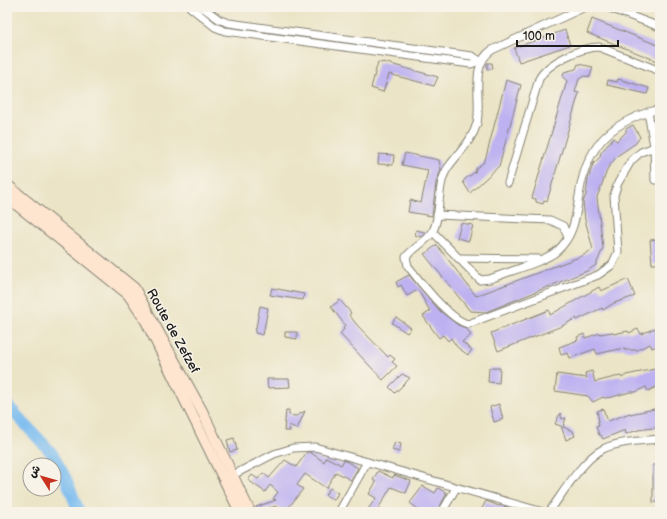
<svg xmlns="http://www.w3.org/2000/svg" width="667" height="519" font-family="'Balsamiq Sans','Playpen Sans Arabic',sans-serif">
<style>
.lines{fill:none;stroke-linecap:round;stroke-linejoin:round}
.river{stroke:#7abcef;stroke-width:12}
.building{fill:#bdb1f1}
.street-casing{stroke:#848071;stroke-width:9}
.secondary-casing{stroke:#848071;stroke-width:12}
.street{stroke:#fff;stroke-width:7}
.secondary{stroke:#fde5d0;stroke-width:10}
.labels{text-anchor:middle;dominant-baseline:central;stroke-width:3;stroke-linejoin:round;paint-order:stroke}
.street-label{font-size:13px;fill:#1c1c1c;stroke:#f7f3e8}
</style>
<rect width="100%" height="100%" fill="#f7f3e8"/>
<filter id="ink" filterUnits="userSpaceOnUse"><feTurbulence type="fractalNoise" baseFrequency=".025" numOctaves="2"/><feDisplacementMap in="SourceGraphic" scale="8" xChannelSelector="R" yChannelSelector="G"/><feConvolveMatrix kernelMatrix="1 2 1 2 8 2 1 2 1" color-interpolation-filters="sRGB"/></filter>
<filter id="wash" filterUnits="userSpaceOnUse"><feTurbulence type="fractalNoise" baseFrequency=".012" numOctaves="4" result="noise"/><feDisplacementMap in="SourceGraphic" scale="16" xChannelSelector="R" yChannelSelector="G"/><feGaussianBlur stdDeviation="0.9" result="paint"/><feColorMatrix in="noise" values="0 0 0 0 0 0 0 0 0 0 0 0 0 0 0 0 0 1.4 0 .05"/><feComposite in="paint" operator="in"/></filter>
<g filter="url(#wash)">
<rect width="100%" height="100%" fill="#ebe4c6"/>
<g class="lines">
<path class="river" d="M7 405 51 452 66 479 79 512"/>
</g>
<g id="blocks">
<g class="building">
<path d="M592 19 660 46V62L587 33Z"/>
<path d="M565 30 570 45 519 62 514 48Z"/>
<path d="M378 62 382 63 383 62 438 77 434 86 389 74 383 92 371 88Z"/>
<path d="M487 63H492L493 69H487Z"/>
<path d="M578 64 593 67 590 77 584 76 579 79 575 92 579 93 547 201 544 200 543 204 536 202V199L532 198 567 81 563 77 564 72 576 69Z"/>
<path d="M618 79 649 88 647 94 607 85 608 80 617 82Z"/>
<path d="M506 80 521 85 499 166 470 193 463 182 465 179 475 172 476 168 483 163 486 157Z"/>
<path d="M633 125 640 137 636 143 617 156 608 168 597 197 603 248 596 265 587 271 486 312 470 311 424 254 437 245 476 296 582 256 593 249 585 220 583 202 586 195 588 179 593 164 601 156 600 154 613 138 617 141 626 132V129Z"/>
<path d="M405 153 439 160 441 170 436 183 432 216 408 212 410 200 421 203 428 170 402 165Z"/>
<path d="M379 154 394 155 393 165 378 164Z"/>
<path d="M461 223 473 225 469 241 457 238Z"/>
<path d="M416 230 425 232 424 235 421 237 415 235Z"/>
<path d="M660 239V264H652L650 240Z"/>
<path d="M409 275 440 311 458 325 466 328 471 335 462 342 472 350 468 355 457 347 451 338 448 341 443 335 439 338 433 330 423 316 430 311 418 290 407 296 401 285 398 287 396 282Z"/>
<path d="M628 279 635 296 614 303 603 310 602 308 577 320 576 318 562 326 498 351 491 333 549 310 550 315 599 287 601 291Z"/>
<path d="M272 288 304 294 303 300 270 295Z"/>
<path d="M340 300 351 313 349 315 358 326 388 357 390 355 395 359 392 362 397 366 383 380 340 334 344 329 343 328 345 325 331 307Z"/>
<path d="M260 306 268 308 263 335 255 333Z"/>
<path d="M396 317 411 328 407 333 392 323Z"/>
<path d="M655 328 660 340V345L652 348 650 344 637 350H624V348L597 354 595 349 570 358 568 353 561 355 559 347 578 340 577 337 584 334 585 338 600 333V334L612 332 613 334 628 331 629 333 638 329 641 334Z"/>
<path d="M285 332H297V339L285 337Z"/>
<path d="M489 368H500L499 383 488 382Z"/>
<path d="M660 368V385L648 391 646 387 636 392H630L612 397 604 398 603 397 593 402 588 396 555 391 557 374 587 378 585 373 592 371 595 382 615 377 621 376 622 378 626 375Z"/>
<path d="M402 374 410 378 395 393 389 387Z"/>
<path d="M267 379H289L290 387 268 388Z"/>
<path d="M499 404 503 419 494 422 490 407Z"/>
<path d="M659 408 660 427 638 430 626 434 625 430 603 439 601 435H599L596 427 599 426 598 422H599L597 411 603 409 608 421 630 413V414Z"/>
<path d="M286 410H289V415L296 416 305 411 297 429 289 425 290 431H284Z"/>
<path d="M560 413 562 419 566 418 563 427 573 431 575 436 566 440 561 426 555 424Z"/>
<path d="M234 438 237 450 230 452 227 440Z"/>
<path d="M395 442 401 444 399 452 392 450Z"/>
<path d="M307 452H310L324 462 326 457 341 465 344 460 358 468 351 480 336 472 326 488 305 474 297 485 303 489 285 512 276 506 257 512 256 507 276 500 273 499 278 492 270 485 265 492 248 480 252 475 258 479 263 473 269 478 285 460 296 467Z"/>
<rect x="653" y="465" width="7" height="37"/>
<path d="M378 471 393 478 394 475 411 481 406 493 391 487 378 509 384 512H366L376 498 369 494 376 482 373 480Z"/>
<path d="M423 486 435 493 438 488 447 493 437 512H422L410 503Z"/>
<path d="M330 488 338 493 334 500 325 495Z"/>
<path d="M486 501 499 506 500 505 507 507 513 512H480Z"/>
</g>
</g>
</g>
<g filter="url(#ink)">
<use href="#blocks" fill-opacity="0" stroke="#848071" stroke-width="1"/>
<g class="lines">
<defs>
<g id="street">
<path d="M190 7 215 27 225 31 471 64 480 61"/>
<path d="M202 7 220 20 229 23 472 56 480 61"/>
<path d="M585 7 492 50C469 65 482 99 477 123 472 142 457 154 447 169 436 187 442 213 433 231 429 240 413 248 406 257L408 266C419 281 450 320 468 324L598 275 612 265 618 252 614 195 618 183 631 161 641 152 660 145"/>
<path d="M607 7 660 27"/>
<path d="M648 112 654 146 655 180H660"/>
<path d="M508 183 539 79C547 63 581 47 599 47L660 71"/>
<path d="M437 215 550 220 563 226 568 237"/>
<path d="M433 232 480 280 490 279C507 272 544 262 557 251 576 234 576 212 580 190 588 142 615 120 660 109"/>
<path d="M458 258 538 259"/>
<path d="M233 475 274 454 293 448 315 447 543 512"/>
<path d="M339 512 367 462"/>
<path d="M442 512 456 488"/>
<path d="M549 512C563 493 582 460 603 449 619 441 642 441 660 439"/>
</g>
<g id="secondary">
<path d="M7 185 134 288 202 411 250 512"/>
<path d="M7 197 128 294 146 321 240 512"/>
</g>
</defs>
<use href="#street" class="street-casing"/>
<use href="#secondary" class="secondary-casing"/>
<use href="#street" class="street"/>
<use href="#secondary" class="secondary"/>
</g>
</g>
<g class="labels">
<g class="street-label">
<text transform="translate(173 331) rotate(61)">Route de Zefzef</text>
</g>
</g>
<rect width="667" height="519" fill="none" stroke="#f7f3e8" stroke-width="24"/>
<g transform="translate(42 477) rotate(307)"><circle r="19" fill="#f7f3e8" stroke="#9f9d96"/>
<path d="M0-3L7 15L0 10L-7 15Z" fill="#c8321e"/>
<text y="-6" font-size="11" font-weight="bold" text-anchor="middle" fill="#1c1c1c">ش</text>
</g>
<path d="M517 40v6h101v-6" fill="none" stroke="#1c1c1c" stroke-width="2"/>
<text x="523" y="40" font-size="12" fill="#1c1c1c" stroke="#f7f3e8" stroke-width="3" paint-order="stroke">100 m</text>
</svg>
